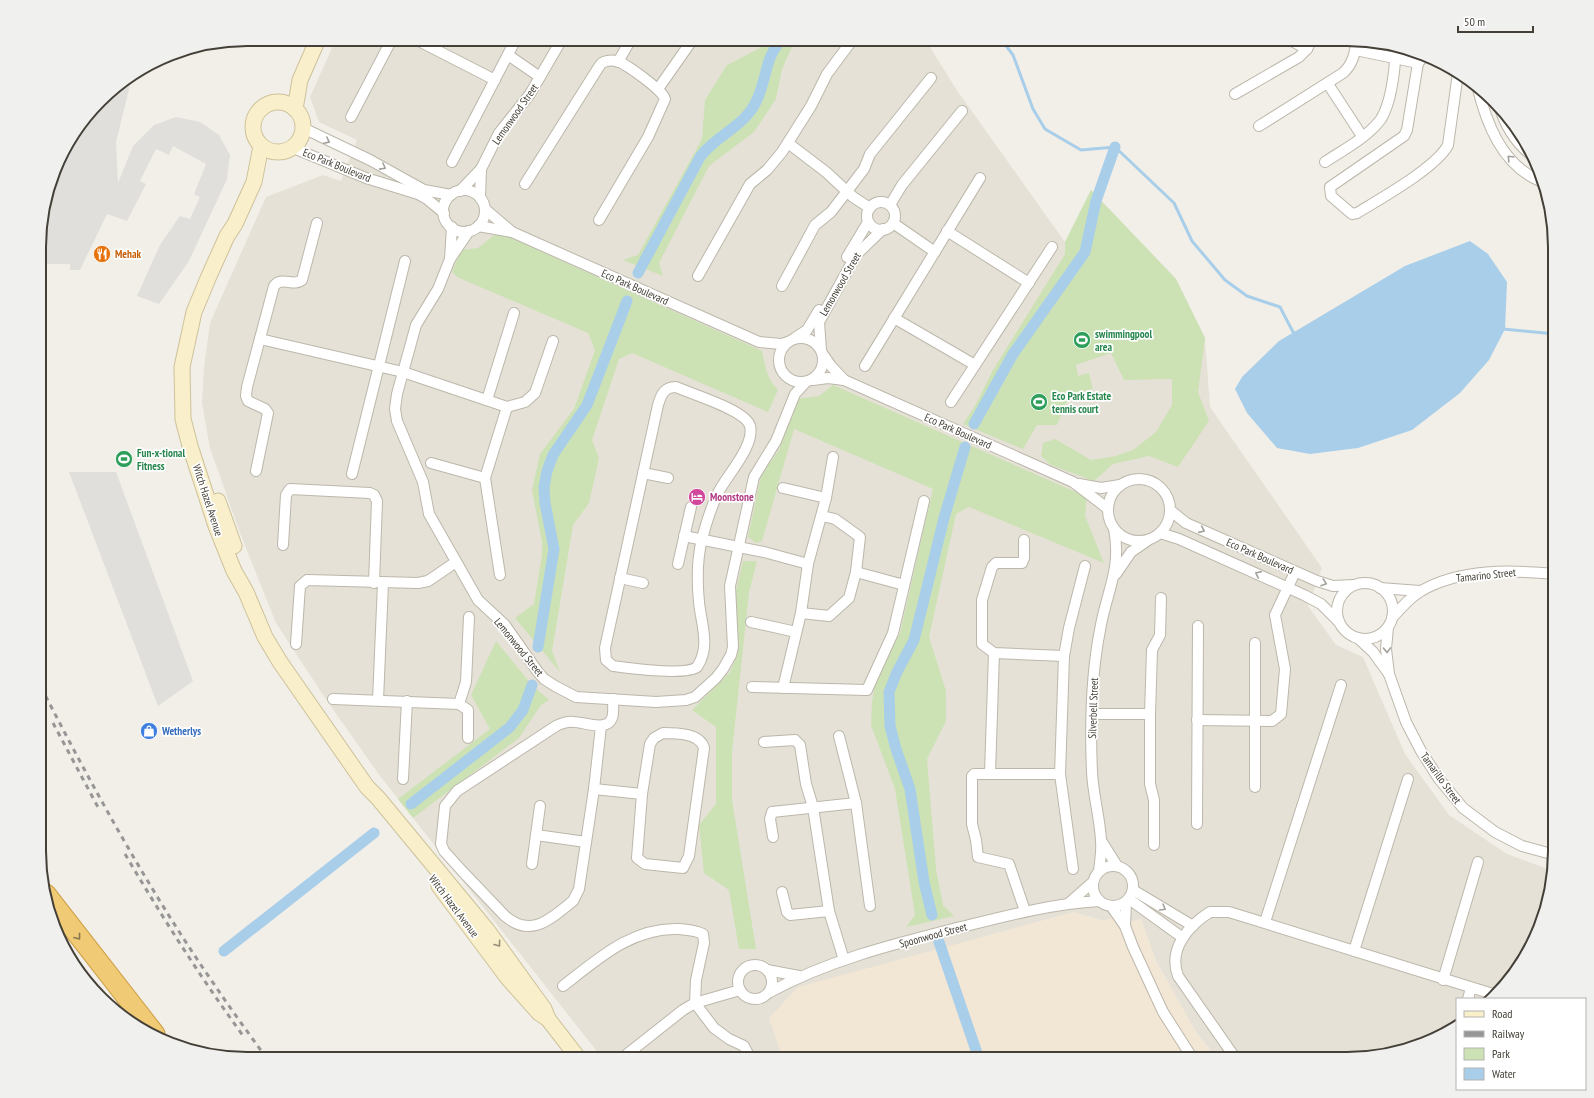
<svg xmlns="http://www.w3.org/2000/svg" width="1594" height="1098" font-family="'PT Sans Narrow',sans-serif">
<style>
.residential{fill:#e5e1d6}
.commercial{fill:#f2e6d5}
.green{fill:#cce2b4}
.parking{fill:#e1dfdc}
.water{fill:#a9cee9}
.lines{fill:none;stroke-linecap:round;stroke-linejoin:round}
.stream{stroke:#a9cee9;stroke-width:3}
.canal{stroke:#a9cee9;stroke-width:11}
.street-casing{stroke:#bdb7ab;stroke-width:12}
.secondary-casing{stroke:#cdc29b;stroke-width:17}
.highway-casing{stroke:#ce9f45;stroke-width:21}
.street{stroke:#fff;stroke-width:10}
.secondary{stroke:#f9efca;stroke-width:15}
.highway{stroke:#f0ca75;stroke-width:19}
.rail{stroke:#969696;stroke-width:3;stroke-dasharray:5 5;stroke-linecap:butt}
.oneway{stroke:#a2a09b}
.oneway2{stroke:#897750}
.oneway3{stroke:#958f79}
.labels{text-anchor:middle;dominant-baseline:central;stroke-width:3.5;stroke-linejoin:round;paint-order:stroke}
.street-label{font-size:11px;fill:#444037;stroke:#fff}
.food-label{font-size:11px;font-weight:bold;fill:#c56008;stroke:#fff;text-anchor:start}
.leisure-label{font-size:11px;font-weight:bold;fill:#27864d;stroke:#fff;text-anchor:start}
.hotel-label{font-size:11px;font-weight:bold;fill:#b23c85;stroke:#fff;text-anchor:start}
.shop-label{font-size:11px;font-weight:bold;fill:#366cbe;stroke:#fff;text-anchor:start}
.rim{fill:none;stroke:#444037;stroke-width:2}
</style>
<rect width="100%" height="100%" fill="#f2efe8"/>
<path class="residential" d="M336 39H925L956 89 1065 242 1091 190 1176 279 1205 338 1210 407 1322 568 1308 606 1336 645 1363 657 1405 754 1449 815 1507 854 1553 871 1544 918 1512 977 1492 999H1457V1025L1439 1037 1400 1052 1347 1059H1217L1196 1032 1156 961 1141 919 1130 922 1127 914 1103 921 1074 912 802 987 784 1059H603L380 776 325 698 276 623 240 533 210 448 202 403 204 367 210 323 266 197 323 175 341 181 357 140 319 122 310 97Z"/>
<path class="commercial" d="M1074 912 1103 921 1128 914 1130 922 1141 919 1156 961 1196 1032 1217 1059H783L769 1018 798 987Z"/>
<g class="green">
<path d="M770 39H800L791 49 782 69 776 99 754 132 709 166 659 263 663 276 623 260 638 255 702 139 705 100 727 65 764 46Z"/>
<path d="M1091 190 1176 279 1205 338 1198 392 1209 421 1178 467 1149 456 1113 464 1094 481 1051 465 1041 456 1043 443 1055 439 1091 460 1116 456 1133 450 1156 432 1172 405V379L1124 380 1111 353 1076 365 1078 376 1089 373 1093 389 1069 396 1057 425H1037L1023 449 963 424 975 406 993 370 1065 254V242Z"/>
<path d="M498 232 762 351C765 366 767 379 778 390L768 412 632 353 619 359 592 440 599 458 589 503 573 525 552 651 560 672 515 618 534 604 542 555V542L532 490 540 454 574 409 595 350 588 333 457 277 452 272 461 250 478 248Z"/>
<path d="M833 385 1087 497 1085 516 1104 563 969 507 956 514 929 637 946 691V721L927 759 936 869 943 905 954 916 906 927 915 915 895 789 871 725 872 702 876 677 900 633 933 489 794 429 762 541 756 543 748 537 761 476 779 450 797 399 819 396Z"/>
<path d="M743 561H757L749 592 732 752V800L756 949H739L729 890 704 873 699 825 716 804V727L692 710 730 672 738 653 735 595Z"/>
<path d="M496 641 532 685 549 700 541 705 519 738 413 818 398 799 490 729 471 695Z"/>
</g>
<g class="parking">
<path d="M132 77 116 142 118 183 133 146 154 125 176 117 200 122 219 135 230 155 227 179 189 261 159 304 137 296 160 245 180 216 190 219 200 197 194 194 206 164 173 146 169 155 156 149 140 181 146 184 127 221 107 214 80 270H70V264H41V272V220L61 155 110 91Z"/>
<path d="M69 472H116L193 681 158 706Z"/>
</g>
<path class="water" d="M1470 241 1488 254 1507 282 1505 329 1489 360 1460 393 1412 430 1358 448 1310 454 1277 448 1247 413 1235 389 1242 377 1279 341 1405 266Z"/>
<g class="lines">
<g class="stream">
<path d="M1001 39 1013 55 1033 109 1045 129 1081 150 1115 147 1174 203 1192 241 1225 280 1247 296 1280 307 1293 332 1297 334"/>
<path d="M1503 329 1555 334"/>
</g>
<g class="canal">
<path d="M638 273 700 157C713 139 734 131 748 114 761 99 763 79 769 61 771 53 777 46 781 39"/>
<path d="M974 424 1013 354 1085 252 1096 201 1115 147"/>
<path d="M538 647 554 549 545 503 544 487 547 471 553 455 587 405 627 301"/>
<path d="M411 804 510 727 523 710 532 685"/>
<path d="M932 915 924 882 910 789 896 749 890 726 889 692 897 672 914 640 944 518 965 447"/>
<path d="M939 942 979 1059"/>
<path d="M224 951 374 833"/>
</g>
<defs>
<g id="street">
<path d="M415 39 495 80"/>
<path d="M1288 39 1307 49"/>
<path d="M1356 50 1418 63"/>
<path d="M508 55 540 77"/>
<path d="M1424 56 1418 63 1407 130 1404 136 1330 187 1331 196 1352 214 1357 213C1380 199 1437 167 1448 145L1458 73"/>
<path d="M618 62 631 39"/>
<path d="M1328 84 1362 136"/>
<path d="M1477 85C1486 123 1502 165 1540 181"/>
<path d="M658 89 693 39"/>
<path d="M1235 94 1299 57 1307 49 1312 39"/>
<path d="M1499 105C1505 126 1516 144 1534 157"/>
<path d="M351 117 392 39"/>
<path d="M1259 126 1343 73C1353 64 1355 53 1357 39"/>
<path d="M303 128 370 160 424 190 451 195"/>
<path d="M788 143 826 172 853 197 870 208"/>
<path d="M293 148 366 178 418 194 427 199 444 213"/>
<path d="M452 162 516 39"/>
<path d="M1325 162C1343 150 1368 137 1381 119 1392 101 1395 67 1396 47"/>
<path d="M525 184 600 65C604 60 610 60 617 61 626 64 664 91 665 99L648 137 599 220"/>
<circle cx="464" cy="211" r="21"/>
<path d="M460 191 481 169 499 133 530 94 562 39"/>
<path d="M480 198 481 169"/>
<circle cx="881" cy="216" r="14"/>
<path d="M890 205 902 185 962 111"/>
<path d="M485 209 512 232"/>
<path d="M893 223 935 252"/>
<path d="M478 226 512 232 759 342 781 344 788 342"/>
<path d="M469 231 450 259 438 289 416 325 397 394 395 409 397 421 423 482 429 514 478 600 505 625 538 672 544 679 555 686 576 697 656 702 686 700 695 697 716 678 723 669 731 655 733 647 730 586 754 477 776 441 795 394 805 383"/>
<path d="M947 231 1029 283"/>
<path d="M847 257 868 222"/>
<path d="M450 259 452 227"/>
<path d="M698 276 750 184 767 170 782 152 811 106 827 74 853 39"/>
<path d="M782 286 815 225 831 212 864 169 870 154 931 78"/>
<path d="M894 318 975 365"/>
<circle cx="801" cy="360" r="22"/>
<path d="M795 338 807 330 819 310"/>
<path d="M260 339 403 372 507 407 525 402 535 393 553 341"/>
<path d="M821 350 819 322 856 255 883 229"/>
<path d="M822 353 831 366 844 380"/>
<path d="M865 366 980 178"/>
<path d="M813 380 828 378 844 380 1073 482 1107 508"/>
<path d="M676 387C691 394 746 410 750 426 755 446 727 475 718 493 711 507 706 524 702 539 697 559 697 582 699 602 701 624 711 646 697 667 686 676 628 668 613 666L606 660 605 648 658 405C661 395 664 387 676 387Z"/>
<path d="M487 400 514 313"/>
<path d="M951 402 1052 247"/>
<path d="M431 463 485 478"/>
<path d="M256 471 268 413 265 409 248 401 246 396 247 387 274 286C281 276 294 287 302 280L317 223"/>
<path d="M643 473 668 478"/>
<path d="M352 474 405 261"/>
<circle cx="1139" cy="510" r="31"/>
<path d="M1079 484 1101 488 1120 485"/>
<path d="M783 488 826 498 808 564 801 613 783 688"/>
<path d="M826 498 833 457"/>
<path d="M1170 510 1186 523 1317 581 1333 586 1354 585"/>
<path d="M1160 533 1179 539 1304 595 1321 604 1339 622"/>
<path d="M684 536 764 552 808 564"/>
<path d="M1024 540V558L1022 563H996L992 567 982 600V644L994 653 1064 656"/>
<path d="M283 545 286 495 290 489 370 493 374 495 377 501 374 583"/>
<path d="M678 564 691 507"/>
<path d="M856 572 904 585"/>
<path d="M1116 574 1131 552 1147 541"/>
<path d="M500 575 485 478 507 407"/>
<path d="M620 578 643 583"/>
<circle cx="1365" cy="611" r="28"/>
<path d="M1380 588 1420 591"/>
<path d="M801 613 829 616 849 598 856 572 860 537 835 519 822 516"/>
<path d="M1392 618C1401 608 1410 597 1421 591 1461 568 1511 570 1555 574"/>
<path d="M751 622 796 632"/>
<path d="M1388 627 1386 649 1389 674 1406 722 1421 751 1439 779 1463 808 1495 832 1522 846 1555 855"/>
<path d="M1358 638 1373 652 1389 674"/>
<path d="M1255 643V787"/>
<path d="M296 644 300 586 307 580 418 583 428 581 456 562"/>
<path d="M752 687 867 690 893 633 924 501"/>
<path d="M333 699 459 704 468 710V738"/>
<path d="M378 700 383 583"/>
<path d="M459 704 466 682 469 617"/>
<path d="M1092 714H1150"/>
<path d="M1197 720 1272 721 1281 714 1285 669 1275 615 1295 572"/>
<path d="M601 726 594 789 579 889 573 901C551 918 532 939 505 916L463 872 444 851 441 844 445 806 457 791 556 726C562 723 568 721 574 722 584 722 607 732 612 718 614 713 613 705 613 699"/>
<path d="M663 733C676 733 700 733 704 748L689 856 683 868 645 864 637 858 642 794 650 744 654 738Z"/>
<path d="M839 736 856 803"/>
<path d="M764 742 795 740 800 745 806 784 813 807 829 911 844 960"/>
<path d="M990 773 994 653"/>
<path d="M403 779 407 701"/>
<path d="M594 789 642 794"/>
<path d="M1197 824 1198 626"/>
<path d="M536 835 586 842"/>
<path d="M773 837 770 819 772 812 856 803 870 906"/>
<path d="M1102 842 1117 866"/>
<path d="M1154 845V800L1150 784V714L1152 650 1160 635 1161 598"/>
<path d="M532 864 540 806"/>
<circle cx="1113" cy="886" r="20"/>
<path d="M1073 869 1060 774 1064 656 1069 628 1085 566"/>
<path d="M1099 871C1100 861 1102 851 1101 841 1100 818 1093 795 1092 772 1090 726 1091 676 1100 630 1106 593 1122 569 1114 529"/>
<path d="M1133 890 1193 926"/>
<path d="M782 892 787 912 790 915 829 911"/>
<path d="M1129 899 1183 938"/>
<path d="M1069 903 1093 882"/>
<path d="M1111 906 1125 926 1133 947 1163 1012 1193 1059"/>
<path d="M1025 911 1009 864 978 857 976 840 972 824V776L974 774H1060"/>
<path d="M1265 922 1341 685"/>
<path d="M1125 926 1126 902"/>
<path d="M1354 951 1408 779"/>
<circle cx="755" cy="982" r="17"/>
<path d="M767 970 799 976"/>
<path d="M1443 980 1478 862"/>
<path d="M563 986C598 959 632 927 679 929 687 930 695 930 703 934L704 943 696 980 695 1003 683 1010 621 1059"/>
<path d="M740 990 695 1003 714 1028 729 1039 744 1046 748 1054V1059"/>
<path d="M770 992C827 961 890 945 953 929 1002 917 1049 904 1099 901"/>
<path d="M1468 999 1471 988"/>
<path d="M1236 1059 1178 976C1168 949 1188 926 1210 912H1229L1255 920 1496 995"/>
</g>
<g id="secondary">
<circle cx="278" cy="127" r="25"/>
<path d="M295 109 300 80 318 39"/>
<path d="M261 146 254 182 235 224 227 236 209 276 194 312 182 367 183 419 190 446 216 526 234 571 246 592 265 637 280 662 367 787 378 798 487 930 544 1009 548 1019"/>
<path d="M218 501 234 546"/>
<path d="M439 886 507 977 539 1013 548 1019 579 1059"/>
</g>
<path id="highway" d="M46 894 155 1034"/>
</defs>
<use href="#street" class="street-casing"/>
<use href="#secondary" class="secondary-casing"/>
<use href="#highway" class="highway-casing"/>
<use href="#street" class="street"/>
<use href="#secondary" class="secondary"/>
<use href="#highway" class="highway"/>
<g class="rail">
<path d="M41 687C94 790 150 892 216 987 232 1011 250 1035 267 1059"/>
<path d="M53 723 100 811"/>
<path d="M125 854C162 917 201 978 244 1037"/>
</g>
</g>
<defs><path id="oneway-chevron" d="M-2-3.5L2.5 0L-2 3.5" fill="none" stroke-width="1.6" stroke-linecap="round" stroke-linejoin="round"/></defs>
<g class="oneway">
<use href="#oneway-chevron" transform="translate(327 141) rotate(27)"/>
<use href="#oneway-chevron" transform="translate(1510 158) rotate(-134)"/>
<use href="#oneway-chevron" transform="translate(383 167) rotate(29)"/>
<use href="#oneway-chevron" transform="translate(1202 530) rotate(24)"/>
<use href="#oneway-chevron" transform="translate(1258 574) rotate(-156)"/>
<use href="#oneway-chevron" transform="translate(1324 583) rotate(19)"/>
<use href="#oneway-chevron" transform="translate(1387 650) rotate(88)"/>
<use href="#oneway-chevron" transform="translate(1163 908) rotate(30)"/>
</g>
<use class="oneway2" href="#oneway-chevron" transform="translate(78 937) rotate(52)"/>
<use class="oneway3" href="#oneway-chevron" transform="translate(498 944) rotate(53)"/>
<defs>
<symbol id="restaurant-disc" viewBox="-11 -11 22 22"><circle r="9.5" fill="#e8710a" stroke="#fff"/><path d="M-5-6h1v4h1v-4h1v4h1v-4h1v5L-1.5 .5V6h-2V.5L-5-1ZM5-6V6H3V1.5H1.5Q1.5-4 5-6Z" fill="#fff"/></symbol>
<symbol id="stadium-disc" viewBox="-11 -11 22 22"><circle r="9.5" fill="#2e9e5b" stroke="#fff"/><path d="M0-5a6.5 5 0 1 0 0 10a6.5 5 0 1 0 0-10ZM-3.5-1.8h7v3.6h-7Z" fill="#fff"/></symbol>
<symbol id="hotel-disc" viewBox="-11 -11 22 22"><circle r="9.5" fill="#d1479c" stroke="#fff"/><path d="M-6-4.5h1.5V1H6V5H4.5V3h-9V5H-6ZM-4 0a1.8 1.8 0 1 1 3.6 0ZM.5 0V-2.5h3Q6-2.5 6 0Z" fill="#fff"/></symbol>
<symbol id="shop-disc" viewBox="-11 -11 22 22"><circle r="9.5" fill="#3f7fe0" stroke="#fff"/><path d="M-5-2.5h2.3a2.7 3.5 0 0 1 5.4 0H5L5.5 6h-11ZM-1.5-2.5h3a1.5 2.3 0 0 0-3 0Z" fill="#fff"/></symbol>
</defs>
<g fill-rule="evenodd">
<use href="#restaurant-disc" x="92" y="244" width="20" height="20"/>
<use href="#stadium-disc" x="1072" y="330" width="20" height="20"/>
<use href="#stadium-disc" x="1029" y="392" width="20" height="20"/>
<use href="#stadium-disc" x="114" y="449" width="20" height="20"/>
<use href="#hotel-disc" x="687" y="487" width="20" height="20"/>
<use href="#shop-disc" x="139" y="721" width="20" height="20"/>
</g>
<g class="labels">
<g class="street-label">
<text transform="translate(515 114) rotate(-55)">Lemonwood Street</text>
<text transform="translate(337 165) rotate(22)">Eco Park Boulevard</text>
<text transform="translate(840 284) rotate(-60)">Lemonwood Street</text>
<text transform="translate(635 287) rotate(24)">Eco Park Boulevard</text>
<text transform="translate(958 431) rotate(24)">Eco Park Boulevard</text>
<text transform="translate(208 500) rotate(72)">Witch Hazel Avenue</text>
<text transform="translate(1260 556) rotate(24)">Eco Park Boulevard</text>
<text transform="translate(1486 575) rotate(-6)">Tamarino Street</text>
<text transform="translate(519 647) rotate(51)">Lemonwood Street</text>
<text transform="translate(1093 708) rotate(-88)">Silverbell Street</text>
<text transform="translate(1441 778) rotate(54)">Tamarillo Street</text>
<text transform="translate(454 906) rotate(53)">Witch Hazel Avenue</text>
<text transform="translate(933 935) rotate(-15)">Spoonwood Street</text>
</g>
<g class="food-label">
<text x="115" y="254">Mehak</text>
</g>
<g class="leisure-label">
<text x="1095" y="334">swimmingpool<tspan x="1095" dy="13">area</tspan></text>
<text x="1052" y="396">Eco Park Estate<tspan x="1052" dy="13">tennis court</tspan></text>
<text x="137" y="453">Fun-x-tional<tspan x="137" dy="13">Fitness</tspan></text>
</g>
<g class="hotel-label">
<text x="710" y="497">Moonstone</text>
</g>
<g class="shop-label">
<text x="162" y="731">Wetherlys</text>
</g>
</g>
<path d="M0 0H1594V1098H0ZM247 46H1347A201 201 0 0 1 1548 247V851A201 201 0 0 1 1347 1052H247A201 201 0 0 1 46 851V247A201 201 0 0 1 247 46Z" fill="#f0f0ef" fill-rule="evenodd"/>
<path class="rim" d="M247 46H1347A201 201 0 0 1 1548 247V851A201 201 0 0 1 1347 1052H247A201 201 0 0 1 46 851V247A201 201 0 0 1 247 46Z"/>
<rect x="1456" y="998" width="130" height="92" fill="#ffffff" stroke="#b4b3af"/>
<rect x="1464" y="1011" width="20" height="6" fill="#f9efca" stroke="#b4b3af"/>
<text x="1492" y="1018" font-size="12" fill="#444037">Road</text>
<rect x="1464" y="1031" width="20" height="6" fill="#969696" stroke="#b4b3af"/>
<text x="1492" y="1038" font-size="12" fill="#444037">Railway</text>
<rect x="1464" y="1048" width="20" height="12" fill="#cce2b4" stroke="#b4b3af"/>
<text x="1492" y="1058" font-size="12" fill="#444037">Park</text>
<rect x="1464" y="1068" width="20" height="12" fill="#a9cee9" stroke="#b4b3af"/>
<text x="1492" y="1078" font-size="12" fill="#444037">Water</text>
<path d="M1458 26v6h75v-6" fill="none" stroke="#444037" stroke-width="2"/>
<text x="1464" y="26" font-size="12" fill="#444037" stroke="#ffffff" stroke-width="3" paint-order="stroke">50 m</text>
</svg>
